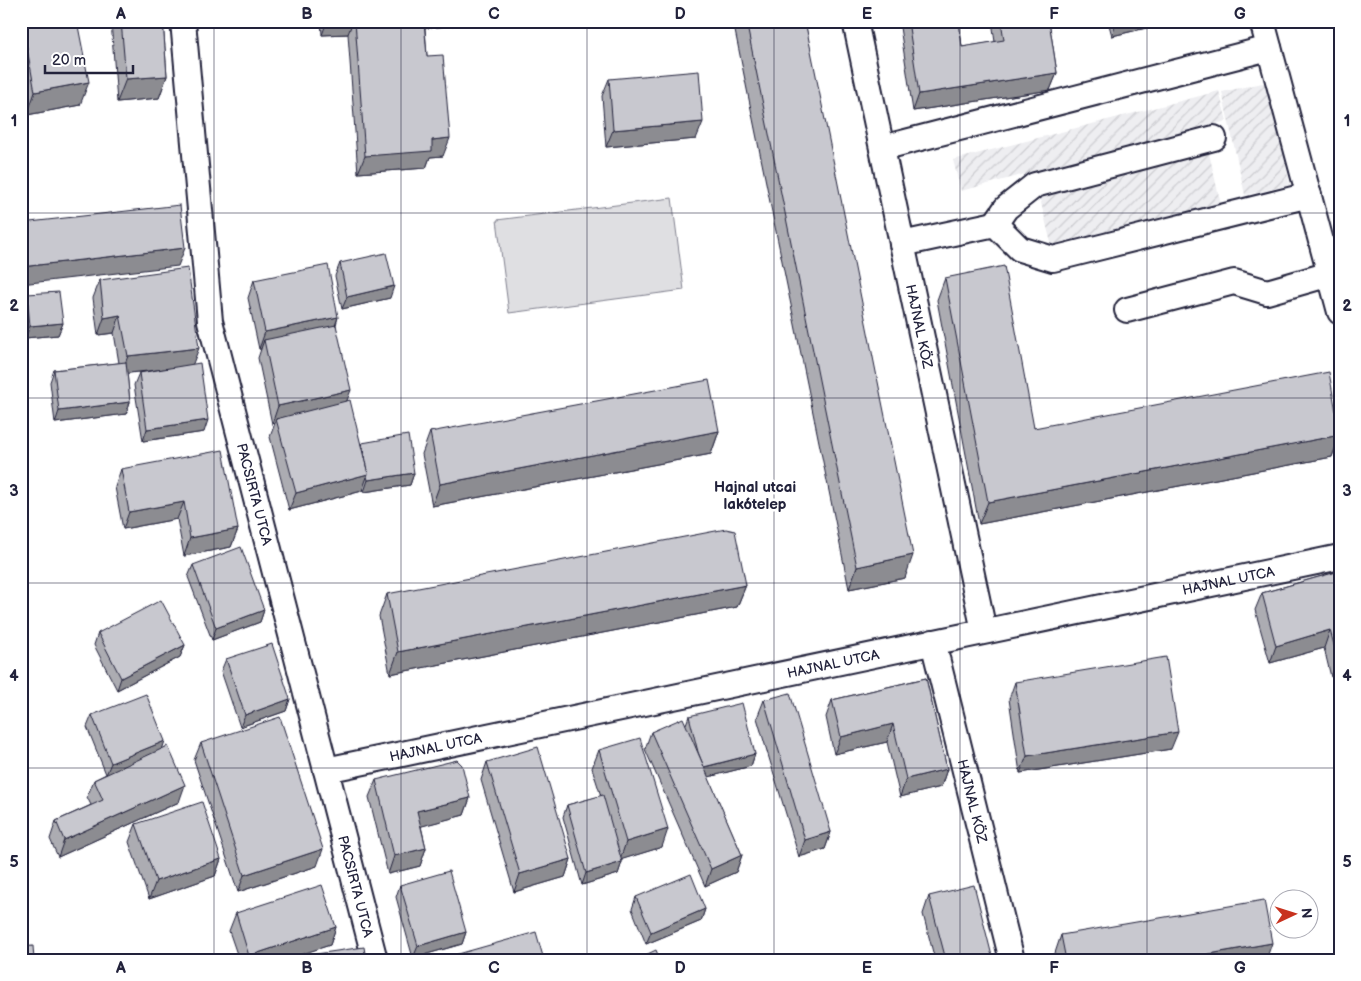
<svg xmlns="http://www.w3.org/2000/svg" width="1361" height="981" font-family="'Balsamiq Sans',sans-serif">
<style>
.industrial{fill:url(#industrial-furrows)}
.pitch{fill:#dfdfe2;stroke:#80808e}
.lines{fill:none;stroke-linecap:round;stroke-linejoin:round}
.street-casing{stroke:#22223b;stroke-width:28}
.street{stroke:#fff;stroke-width:24}
.wall{fill:#acacb2;stroke:#22223b}
.shaded-wall{fill:#8c8c91;stroke:#22223b}
.building{fill:#c8c8cf;stroke:#22223b}
.grid{fill:none;stroke:#22223b;stroke-width:1;stroke-opacity:0.55}
.labels{text-anchor:middle;dominant-baseline:central;stroke-width:5;stroke-linejoin:round;paint-order:stroke}
.street-label{font-size:14px;fill:#22223b;stroke:#fff}
.neighbourhood-label{font-size:15px;font-weight:bold;fill:#22223b;stroke:#fff}
.neatline{fill:none;stroke:#22223b;stroke-width:2}
.grid-label{font-size:16px;text-anchor:middle;font-weight:bold;fill:#22223b}
</style>
<defs>
<pattern id="industrial-furrows" width="10" height="10" patternUnits="userSpaceOnUse" patternTransform="scale(1.25)"><rect width="10" height="10" fill="#eeeef1"/><path d="M-1 1l2-2M0 10L10 0M9 11l2-2" fill="none" stroke="#ccccd0"/></pattern>
</defs>
<rect width="100%" height="100%" fill="#fff"/>
<filter id="ink" filterUnits="userSpaceOnUse"><feTurbulence type="fractalNoise" baseFrequency=".02" numOctaves="2"/><feDisplacementMap in="SourceGraphic" scale="10" xChannelSelector="R" yChannelSelector="G"/><feConvolveMatrix kernelMatrix="1 2 1 2 8 2 1 2 1" color-interpolation-filters="sRGB"/></filter>
<g filter="url(#ink)">
<g class="industrial">
<path d="M1267 82 1290 185 1245 195 1222 92Z"/>
<path d="M1219 91 1227 121 961 191 953 160Z"/>
<path d="M1209 153 1221 205 1052 247 1039 195Z"/>
</g>
<path class="pitch" d="M672 198 684 290 509 313 497 220Z"/>
<g class="lines">
<defs>
<g id="street">
<path id="s1" d="M183 21 210 321 375 960"/>
<path id="s2" d="M855 21 984 631"/>
<path d="M1262 21 1340 312"/>
<path d="M882 148 1269 48"/>
<path d="M995 224 1006 208 1035 185 1214 138"/>
<path d="M902 244 995 224 1020 249 1053 259 1309 195"/>
<path d="M1127 310 1234 282 1267 292 1330 274"/>
<path id="s3" d="M933 642 1012 960"/>
<path id="s4" d="M326 770 1340 557"/>
</g>
</defs>
<use href="#street" class="street-casing"/>
<use href="#street" class="street"/>
</g>
<g class="wall">
<path d="M21 21H77L80 105 27 115 21 85Z"/>
<path d="M111 21H163L167 76 159 98 117 102Z"/>
<path d="M321 21H501L425 28 427 56 443 156 430 157 426 168 358 173 348 34 322 35Z"/>
<path d="M733 21H805L905 578 849 589Z"/>
<path d="M899 21H959L962 47 995 42 992 21H1049L1057 73 1050 90 913 111Z"/>
<path d="M1108 21H1176L1112 36Z"/>
<path d="M609 79 696 139 606 147 602 96Z"/>
<path d="M340 263 390 298 342 309 335 276Z"/>
<path d="M945 278 1034 428 1340 432V436L1332 457 979 524 937 300Z"/>
<path d="M100 280 193 365 204 432 143 441 134 385 139 373 159 370 127 373 130 402 126 414 55 423 50 382 54 370 119 363 114 333 98 335 93 298Z"/>
<path d="M254 280 338 317 336 325 347 401 361 446 362 443 414 473 410 485 364 492 363 488 362 491 289 510 270 437 275 423 272 424 258 358 261 349H259L248 298Z"/>
<path d="M27 294 63 323 58 335 25 338 22 307Z"/>
<path d="M719 431 711 454 432 506 422 454 430 432Z"/>
<path d="M121 469 238 529 231 547 184 556 177 519 123 529 115 487Z"/>
<path d="M193 565 264 610 260 622 212 640 188 577Z"/>
<path d="M1340 571V675L1331 677 1324 648 1270 663 1255 610 1262 593Z"/>
<path d="M746 585 737 607 390 674 379 616 387 594Z"/>
<path d="M98 633 185 645 180 657 117 690 94 645Z"/>
<path d="M226 659 290 699 286 711 240 727 221 671Z"/>
<path d="M926 678 947 769 941 787 900 797 887 742 834 754 826 717 832 700Z"/>
<path d="M1015 682 1171 749 1020 773 1009 699Z"/>
<path d="M764 700 831 832 825 849 799 857 757 718Z"/>
<path d="M92 715 163 748 179 802 58 857 50 839 56 821 91 805 87 797 94 780 106 774 87 727Z"/>
<path d="M689 716 755 754 751 766 708 777 742 855 736 872 705 886 645 749 651 732 686 724Z"/>
<path d="M201 743 317 866 238 892 194 760Z"/>
<path d="M599 750 662 847 622 859V862L618 874 582 885 563 817 567 805 601 796 592 768Z"/>
<path d="M487 762 571 859 565 877 514 892 481 780Z"/>
<path d="M376 780 470 798 464 815 421 826 426 848 420 866 388 874 369 797Z"/>
<path d="M136 824 221 859 215 876 149 899 129 842Z"/>
<path d="M400 885 466 932 462 944 413 958 396 897Z"/>
<path d="M929 896 993 960H935L923 914Z"/>
<path d="M636 897 705 909 701 921 646 944 632 909Z"/>
<path d="M236 913 336 927 330 945 291 957 366 960H239L229 931Z"/>
<path d="M1061 935 1266 960H1056L1055 953Z"/>
</g>
<g class="shaded-wall">
<path d="M327 21H353L348 34 322 35Z"/>
<path d="M420 21H501L417 29Z"/>
<path d="M1117 21H1176L1112 36Z"/>
<path d="M1057 73 1050 90 913 111 919 94Z"/>
<path d="M167 76 159 98 117 102 126 79Z"/>
<path d="M89 82 80 105 27 115 35 92Z"/>
<path d="M703 122 696 139 606 147 613 130Z"/>
<path d="M450 138 443 156 430 157 426 168 358 173 365 156 432 140Z"/>
<path d="M185 248 178 266 21 284V267Z"/>
<path d="M394 286 390 298 342 309 347 297Z"/>
<path d="M120 315 114 333 98 335 104 318Z"/>
<path d="M338 317 332 335 264 340 261 349H259L265 332Z"/>
<path d="M63 323 58 335 25 338 30 326Z"/>
<path d="M199 348 192 366 121 374 128 356Z"/>
<path d="M351 390 344 408 276 419 275 423 272 424 278 406Z"/>
<path d="M130 402 126 414 55 423 59 411Z"/>
<path d="M208 420 204 432 143 441 147 429Z"/>
<path d="M719 431 711 454 432 506 440 484Z"/>
<path d="M1340 435 1332 457 979 524 988 502Z"/>
<path d="M414 473 410 485 364 492 368 480Z"/>
<path d="M368 474 362 491 289 510 296 493Z"/>
<path d="M184 502 177 519 123 529 129 512Z"/>
<path d="M238 529 231 547 184 556 190 538Z"/>
<path d="M913 555 905 578 849 589 857 567Z"/>
<path d="M746 585 737 607 390 674 398 652Z"/>
<path d="M264 610 260 622 212 640 216 628Z"/>
<path d="M1330 630 1324 648 1270 663 1276 646Z"/>
<path d="M185 645 180 657 117 690 121 678Z"/>
<path d="M1340 659V675L1331 677 1338 660Z"/>
<path d="M290 699 286 711 240 727 245 715Z"/>
<path d="M893 724 887 742 834 754 841 737Z"/>
<path d="M1178 732 1171 749 1020 773 1027 756Z"/>
<path d="M165 741 161 753 106 775 111 763Z"/>
<path d="M755 754 751 766 697 780 701 768Z"/>
<path d="M947 769 941 787 900 797 906 779Z"/>
<path d="M185 785 179 802 58 857 64 840Z"/>
<path d="M470 798 464 815 411 829 417 811Z"/>
<path d="M668 829 662 847 620 860 626 842Z"/>
<path d="M831 832 825 849 799 857 805 840Z"/>
<path d="M426 848 420 866 388 874 394 856Z"/>
<path d="M323 849 317 866 238 892 244 875Z"/>
<path d="M742 855 736 872 705 886 711 869Z"/>
<path d="M221 859 215 876 149 899 156 881Z"/>
<path d="M571 859 565 877 514 892 520 874Z"/>
<path d="M622 862 618 874 582 885 586 873Z"/>
<path d="M705 909 701 921 646 944 651 932Z"/>
<path d="M336 927 330 945 284 960H248L249 956Z"/>
<path d="M466 932 462 944 413 958 418 946Z"/>
<path d="M1272 943 1266 960H1175Z"/>
</g>
<g class="building">
<path d="M22 21H77L89 82 35 92Z"/>
<path d="M121 21H163L167 76 126 79Z"/>
<path d="M355 21H424L427 56 443 55 450 138 432 140V151L365 156Z"/>
<path d="M746 21H805L913 555 857 567Z"/>
<path d="M908 21H959L962 47 1004 40 1001 21H1049L1057 73 919 94Z"/>
<path d="M699 71 703 122 613 130 609 79Z"/>
<path d="M180 205 185 248 21 267V223Z"/>
<path d="M386 253 394 286 347 297 340 263Z"/>
<path d="M328 265 338 317 265 332 254 280Z"/>
<path d="M1004 266 1034 428 1329 372 1340 435 988 502 945 278Z"/>
<path d="M188 268 199 348 128 356 120 315 104 318 100 280Z"/>
<path d="M59 292 63 323 30 326 27 294Z"/>
<path d="M336 325 351 390 278 406 264 340Z"/>
<path d="M126 362 130 402 59 411 54 370Z"/>
<path d="M200 363 208 420 147 429 139 373Z"/>
<path d="M709 380 719 431 440 484 430 432Z"/>
<path d="M350 400 368 474 296 493 276 419Z"/>
<path d="M408 435 414 473 368 480 367 476 368 474 365 461 362 443Z"/>
<path d="M223 450 238 529 190 538 184 502 129 512 121 469Z"/>
<path d="M726 529 735 531 746 585 398 652 387 594Z"/>
<path d="M241 547 264 610 216 628 193 565Z"/>
<path d="M1340 571V659L1338 660 1330 630 1276 646 1262 593Z"/>
<path d="M161 600 185 645 121 678 98 633Z"/>
<path d="M272 644 290 699 245 715 226 659Z"/>
<path d="M1166 657 1178 732 1027 756 1015 682Z"/>
<path d="M926 678 947 769 906 779 893 724 841 737 832 700Z"/>
<path d="M790 693 831 832 805 840 764 700Z"/>
<path d="M146 694 165 741 111 763 92 715Z"/>
<path d="M742 703 755 754 704 767 698 752 689 716Z"/>
<path d="M280 717 323 849 244 875 201 743Z"/>
<path d="M683 718 742 855 711 869 651 732Z"/>
<path d="M640 738 668 829 626 842 599 750Z"/>
<path d="M168 746 185 785 64 840 56 821 103 800 94 780Z"/>
<path d="M538 747 571 859 520 874 487 762Z"/>
<path d="M457 760 462 765 470 798 417 811 426 848 394 856 376 780Z"/>
<path d="M603 795 622 862 586 873 567 805Z"/>
<path d="M202 802 221 859 156 881 136 824Z"/>
<path d="M449 871 466 932 418 946 400 885Z"/>
<path d="M691 874 705 909 651 932 636 897Z"/>
<path d="M322 885 336 927 249 956 236 913Z"/>
<path d="M974 885 993 960H946L929 896Z"/>
<path d="M1264 900 1272 943 1175 960H1066L1061 935Z"/>
<path d="M536 932 544 960H437Z"/>
<path d="M33 946 34 960H21V947Z"/>
<path d="M364 947 366 960H275Z"/>
<path d="M656 950 660 960H635Z"/>
</g>
</g>
<path class="grid" d="M214 21V960M401 21V960M587 21V960M774 21V960M960 21V960M1147 21V960M21 213H1340M21 398H1340M21 583H1340M21 768H1340"/>
<g class="labels">
<g class="street-label">
<text stroke="none"><textPath href="#s2" startOffset="312">HAJNAL KÖZ</textPath></text>
<text stroke="none"><textPath href="#s1" startOffset="480">PACSIRTA UTCA</textPath></text>
<text stroke="none"><textPath href="#s4" startOffset="922">HAJNAL UTCA</textPath></text>
<text stroke="none"><textPath href="#s4" startOffset="518">HAJNAL UTCA</textPath></text>
<text stroke="none"><textPath href="#s4" startOffset="112">HAJNAL UTCA</textPath></text>
<text stroke="none"><textPath href="#s3" startOffset="164">HAJNAL KÖZ</textPath></text>
<text stroke="none"><textPath href="#s1" startOffset="885">PACSIRTA UTCA</textPath></text>
</g>
<g class="neighbourhood-label">
<text x="755" y="487">Hajnal utcai<tspan x="755" dy="17">lakótelep</tspan></text>
</g>
</g>
<rect width="1361" height="981" fill="none" stroke="#fff" stroke-width="55"/>
<g transform="translate(1294 914) rotate(86)"><circle r="24" fill="#ffffff" stroke="#a7a7b1"/>
<path d="M0-4L9 19L0 12L-9 19Z" fill="#c8321e"/>
<text y="-8" font-size="14" font-weight="bold" text-anchor="middle" fill="#22223b">N</text>
</g>
<path d="M45 65v8h88v-8" fill="none" stroke="#22223b" stroke-width="2.5"/>
<text x="52" y="65" font-size="15" fill="#22223b" stroke="#ffffff" stroke-width="4" paint-order="stroke">20 m</text>
<rect x="28" y="28" width="1306" height="926" class="neatline"/>
<g class="grid-label">
<text x="121" y="19">A</text>
<text x="307" y="19">B</text>
<text x="494" y="19">C</text>
<text x="680" y="19">D</text>
<text x="867" y="19">E</text>
<text x="1054" y="19">F</text>
<text x="1240" y="19">G</text>
<text x="14" y="126">1</text>
<text x="1347" y="126">1</text>
<text x="14" y="311">2</text>
<text x="1347" y="311">2</text>
<text x="14" y="496">3</text>
<text x="1347" y="496">3</text>
<text x="14" y="681">4</text>
<text x="1347" y="681">4</text>
<text x="14" y="867">5</text>
<text x="1347" y="867">5</text>
<text x="121" y="973">A</text>
<text x="307" y="973">B</text>
<text x="494" y="973">C</text>
<text x="680" y="973">D</text>
<text x="867" y="973">E</text>
<text x="1054" y="973">F</text>
<text x="1240" y="973">G</text>
</g>
</svg>
